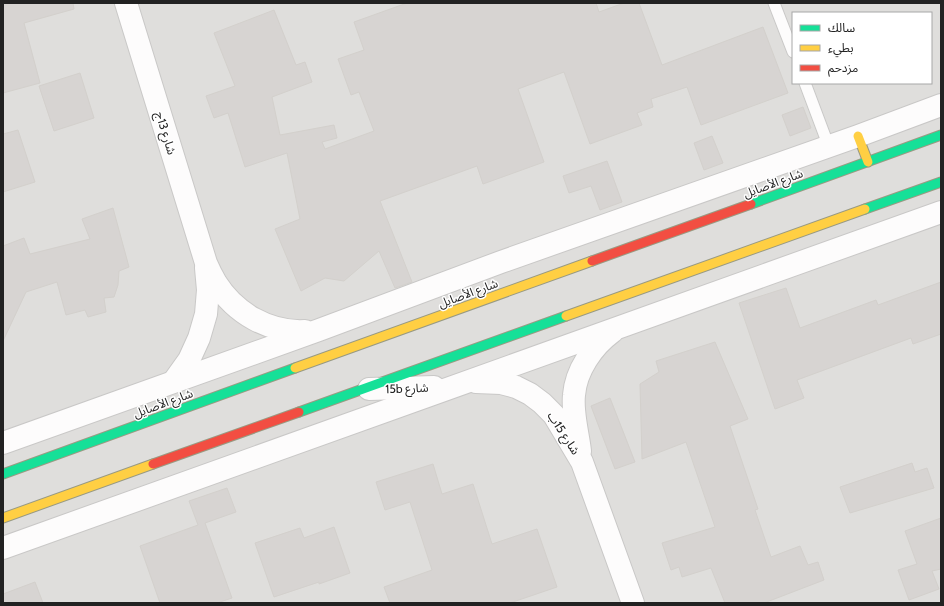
<svg xmlns="http://www.w3.org/2000/svg" width="944" height="606" font-family="Cabin,'Noto Sans Arabic',sans-serif">
<style>
.residential{fill:#dfdedc;fill-rule:evenodd}
.building{fill:#d7d4d2;stroke:#d3d0cc}
.lines{fill:none;stroke-linecap:round;stroke-linejoin:round}
.lane-casing{stroke:#c9c8c7;stroke-width:13}
.street-casing{stroke:#c9c8c7;stroke-width:24}
.fast-casing{stroke:#999a82;stroke-width:11}
.slow-casing{stroke:#999a82;stroke-width:11}
.jam-casing{stroke:#999a82;stroke-width:11}
.lane{stroke:#fdfcfc;stroke-width:11}
.street{stroke:#fdfcfc;stroke-width:22}
.fast{stroke:#16e098;stroke-width:9}
.slow{stroke:#ffcf43;stroke-width:9}
.jam{stroke:#f24e42;stroke-width:9}
.labels{text-anchor:middle;dominant-baseline:central;stroke-width:3;stroke-linejoin:round;paint-order:stroke}
.street-label{font-size:12px;fill:#222;stroke:#fff}
</style>
<rect width="100%" height="100%" fill="#f0eeeb"/>
<path class="residential" d="M3 3H941V603H3ZM793 13H931V83H793Z"/>
<g class="building">
<path d="M3 3H73L74 9 24 23 40 83 3 93Z"/>
<path d="M407 3H596L599 12 624 3H639L662 65 763 27 788 93 701 125 687 87 651 99 653 107 637 113 642 125 590 144 564 72 518 89 544 162 483 184 477 166 380 201 412 282 395 288 379 251 344 281 325 278 301 291 275 229 300 219 287 153 245 167 228 113 214 118 206 96 235 86 214 33 274 10 296 65 305 62 312 82 272 97 280 135 334 125 337 138 322 142 325 149 374 131 359 92 351 95 338 59 364 50 354 22Z"/>
<path d="M80 73 94 118 54 131 39 86Z"/>
<path d="M803 107 811 128 790 136 782 115Z"/>
<path d="M18 130 35 182 3 192V134Z"/>
<path d="M712 136 723 163 704 170 694 143Z"/>
<path d="M607 161 622 202 600 210 591 186 569 193 563 176Z"/>
<path d="M113 208 129 267 119 271 118 285 114 297 104 298 106 312 88 317 85 310 66 315 57 282 26 292 3 341V246L24 238 30 254 90 239 82 219Z"/>
<path d="M941 282V334L913 344 911 338 797 380 804 398 775 409 739 303 786 288 800 328 876 300 878 305Z"/>
<path d="M715 342 748 419 730 426 758 509 755 510 771 557 800 546 808 565 818 562 824 580 764 603H725L711 568 682 577 679 567 671 570 662 543 715 527 686 442 642 459 640 384 659 372 656 361Z"/>
<path d="M610 398 635 462 615 469 591 406Z"/>
<path d="M912 463 915 472 927 468 934 488 850 513 840 487Z"/>
<path d="M433 464 442 494 473 484 492 544 537 529 557 587 510 603H390L384 587 432 570 410 502 385 510 376 482Z"/>
<path d="M227 488 236 512 205 523 232 598 217 603H160L140 546 198 525 189 501Z"/>
<path d="M941 518V569L932 571 939 589 909 600 898 570 917 564 905 531Z"/>
<path d="M334 527 350 573 319 584V582L274 597 255 543 300 528 304 538Z"/>
<path d="M35 582 43 603H3V594Z"/>
</g>
<g class="lines">
<defs>
<g id="lane">
<path d="M774 3 793 52"/>
<path d="M805 83 829 147"/>
</g>
<g id="street">
<path d="M126 3 206 263C209 270 212 276 216 283 235 313 269 333 305 331"/>
<path d="M174 381 189 360 199 338 206 314 208 290 206 268"/>
<path d="M476 382 501 383 516 387 530 394 542 403 554 415 582 462 633 603"/>
<path d="M369 389 434 387"/>
<path d="M3 443 319 330 501 262 858 136 941 105"/>
<path d="M580 451C578 433 572 413 574 395 576 370 593 346 612 332"/>
<path d="M3 548 941 212"/>
</g>
<g id="fast">
<path d="M751 204 941 135"/>
<path d="M865 209 941 182"/>
<path d="M299 412 566 316"/>
<path d="M3 474 295 368"/>
</g>
<g id="slow">
<path d="M858 136 868 162"/>
<path d="M566 316 865 209"/>
<path d="M295 368 592 261"/>
<path d="M3 518 153 464"/>
</g>
<g id="jam">
<path d="M592 261 751 204"/>
<path d="M153 464 299 412"/>
</g>
</defs>
<use href="#lane" class="lane-casing"/>
<use href="#street" class="street-casing"/>
<use href="#fast" class="fast-casing"/>
<use href="#slow" class="slow-casing"/>
<use href="#jam" class="jam-casing"/>
<use href="#lane" class="lane"/>
<use href="#street" class="street"/>
<use href="#fast" class="fast"/>
<use href="#slow" class="slow"/>
<use href="#jam" class="jam"/>
</g>
<g class="labels">
<g class="street-label">
<text transform="translate(166 133) rotate(73)">شارع 13ج</text>
<text transform="translate(773 183) rotate(-20)">شارع الأصايل</text>
<text transform="translate(468 293) rotate(-20)">شارع الأصايل</text>
<text transform="translate(407 388) rotate(-2)">15b شارع</text>
<text transform="translate(163 403) rotate(-20)">شارع الأصايل</text>
<text transform="translate(564 433) rotate(57)">شارع 15ب</text>
</g>
</g>
<rect width="944" height="606" fill="none" stroke="#222222" stroke-width="8"/>
<rect x="792" y="12" width="140" height="72" fill="#ffffff" stroke="#a7a7a7"/>
<rect x="800" y="25" width="20" height="6" fill="#16e098" stroke="#a7a7a7"/>
<text x="828" y="32" font-size="12" fill="#222222">سالك</text>
<rect x="800" y="45" width="20" height="6" fill="#ffcf43" stroke="#a7a7a7"/>
<text x="828" y="52" font-size="12" fill="#222222">بطيء</text>
<rect x="800" y="65" width="20" height="6" fill="#f24e42" stroke="#a7a7a7"/>
<text x="828" y="72" font-size="12" fill="#222222">مزدحم</text>
</svg>
